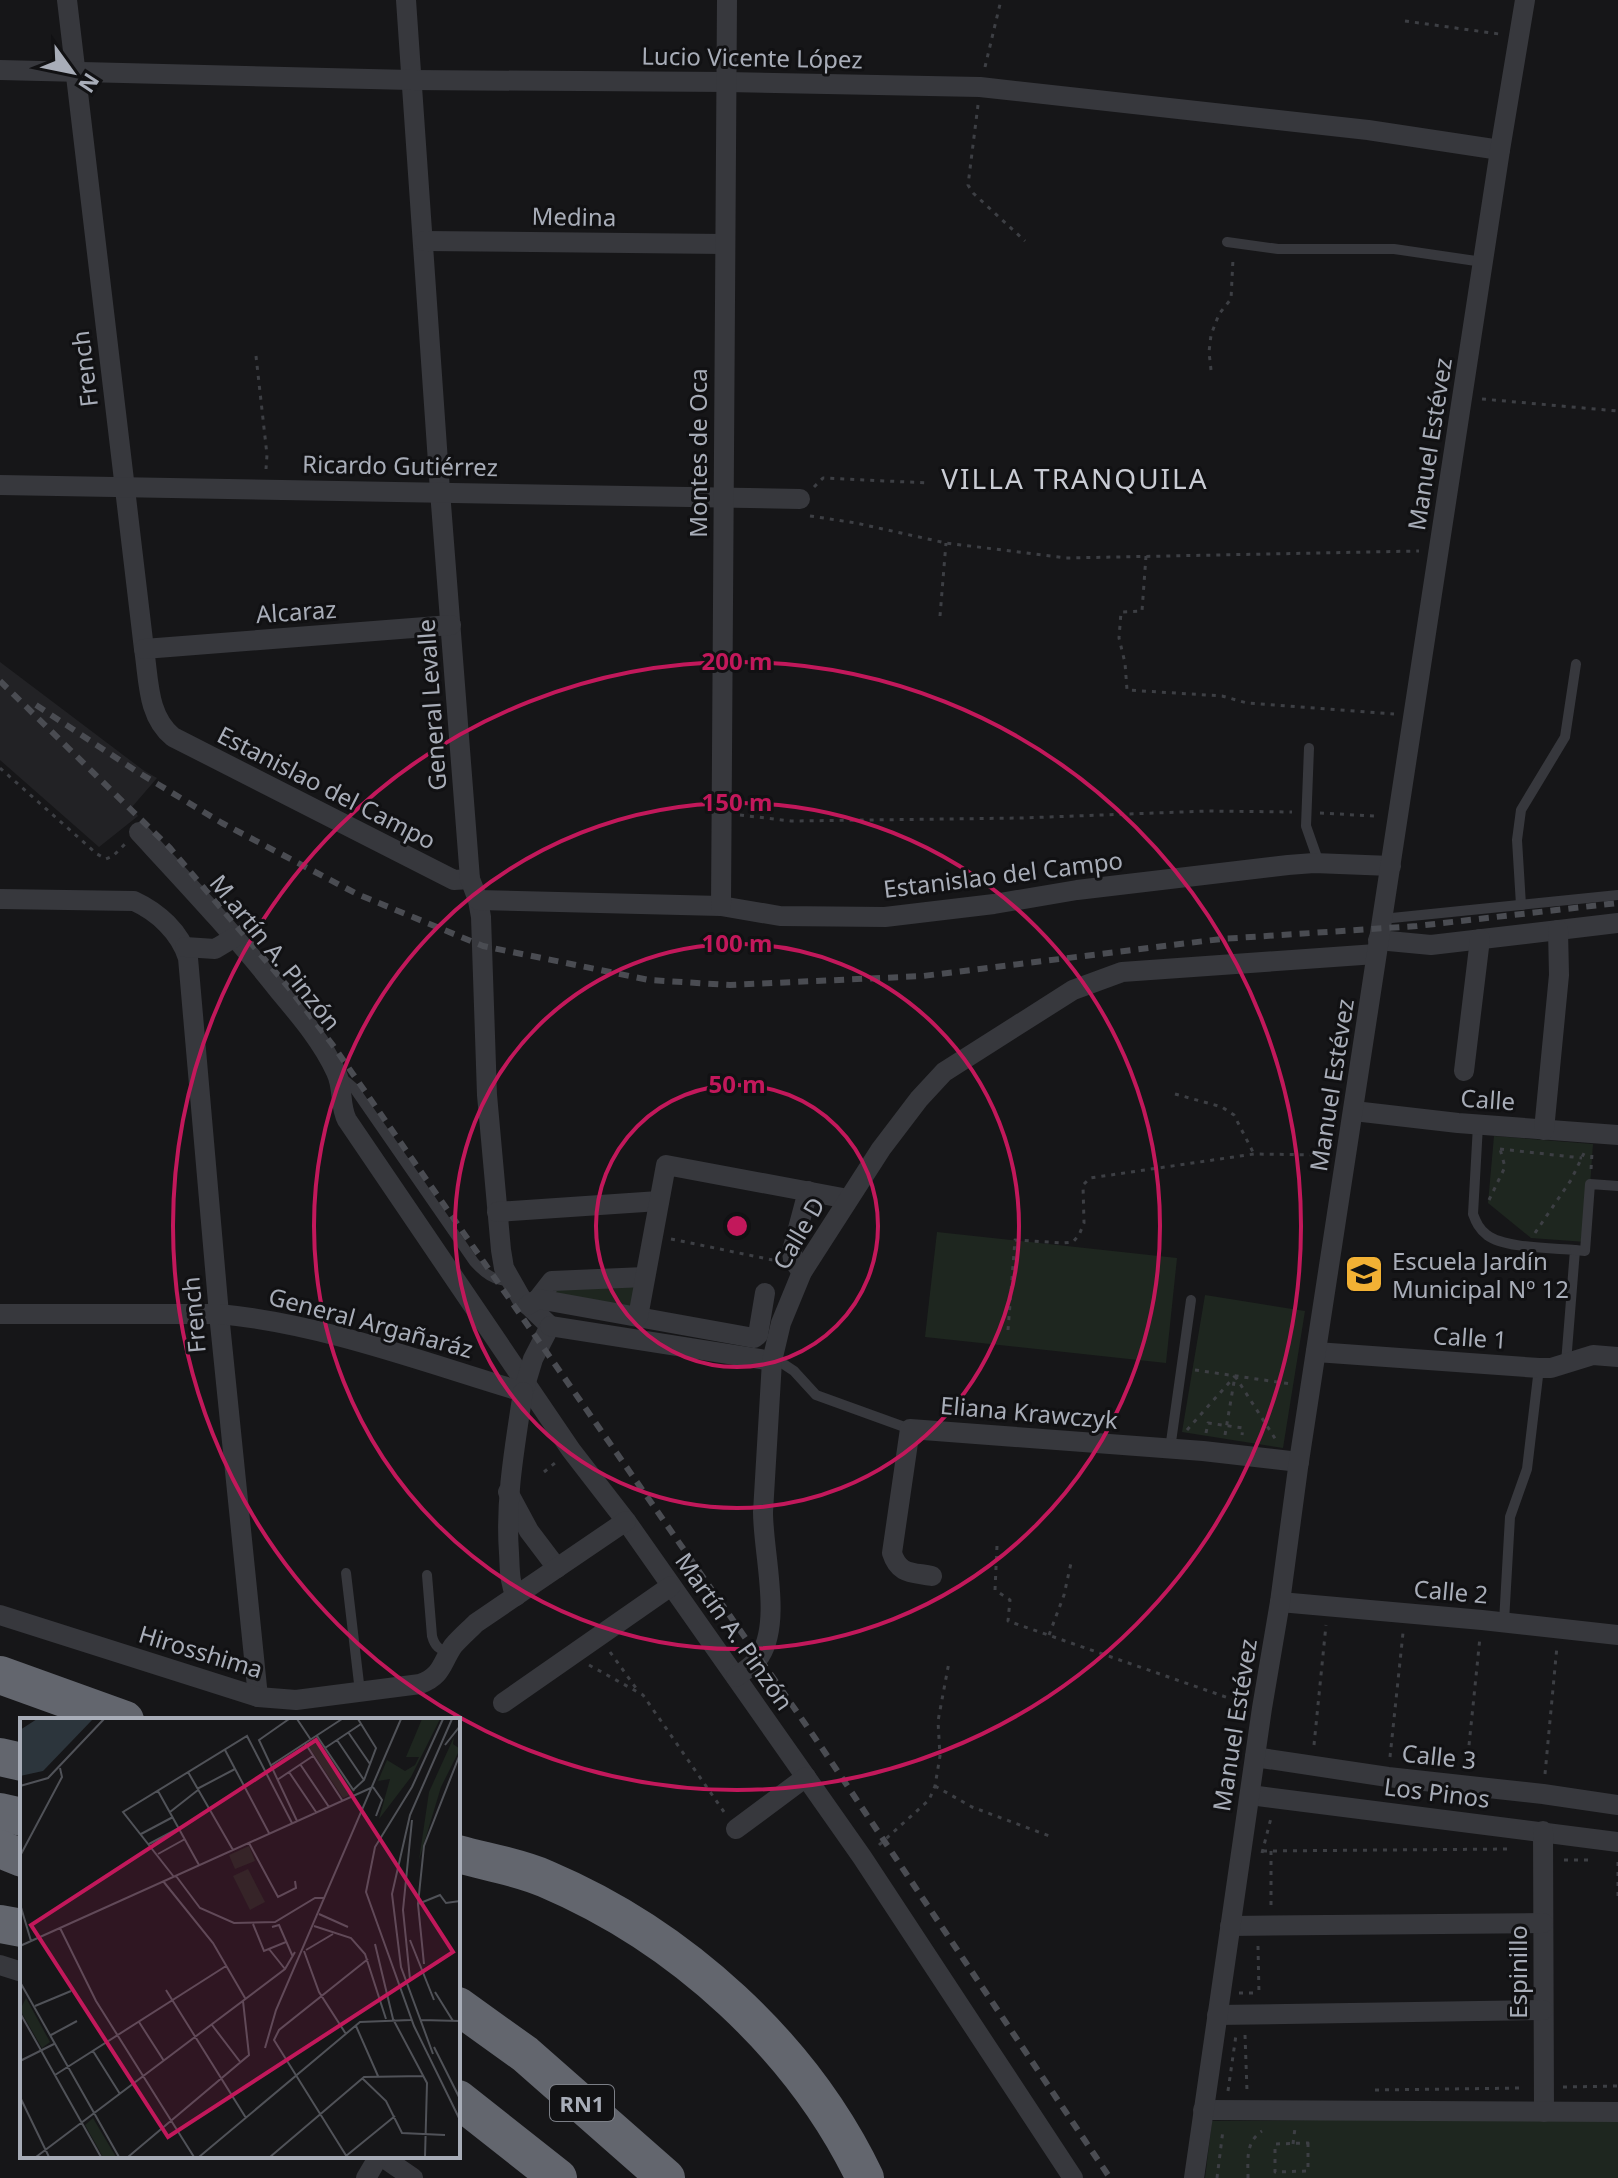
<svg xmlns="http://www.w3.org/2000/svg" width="1618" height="2178" font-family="'Noto Sans',sans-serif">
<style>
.built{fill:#222225}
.green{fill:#1e261f}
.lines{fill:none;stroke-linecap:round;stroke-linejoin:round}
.path{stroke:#3d3f44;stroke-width:3;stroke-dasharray:4 6;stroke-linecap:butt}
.service{stroke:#37383d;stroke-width:10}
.minor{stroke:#37383d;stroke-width:20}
.motorway{stroke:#63666e;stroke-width:38}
.rail{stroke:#4a4c52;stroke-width:6;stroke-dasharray:10 8;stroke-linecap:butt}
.ring{fill:none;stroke:#c2185b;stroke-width:4}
.labels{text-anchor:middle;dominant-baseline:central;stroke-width:6;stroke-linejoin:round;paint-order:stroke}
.shield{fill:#111113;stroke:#7b7e86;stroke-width:2}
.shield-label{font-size:22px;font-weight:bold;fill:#a8adb8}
.street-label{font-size:24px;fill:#a8adb8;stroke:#111113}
.poi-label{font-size:24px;fill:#a8adb8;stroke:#111113;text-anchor:start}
.quarter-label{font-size:28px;letter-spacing:2px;fill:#c9ccd4;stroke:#111113}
.inset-road{fill:none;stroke:#505258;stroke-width:2}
.view{fill:#c2185b;fill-opacity:0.15;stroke:#c2185b;stroke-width:4}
.inset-edge{fill:none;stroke:#a8adb8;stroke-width:4}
.centre{fill:#c2185b;stroke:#111113;stroke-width:4}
.ring-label{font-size:24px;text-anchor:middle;font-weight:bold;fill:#c2185b;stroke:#111113;stroke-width:6;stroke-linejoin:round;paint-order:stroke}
</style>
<rect width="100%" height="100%" fill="#161618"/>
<path class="built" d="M0 662 143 770 157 778 132 807 138 816 99 847 0 760Z"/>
<g class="green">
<path d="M1494 1136 1593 1144 1586 1242 1531 1238 1488 1203Z"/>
<path d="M937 1232 1177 1258 1166 1363 925 1337Z"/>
<path d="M637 1286 633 1311 550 1294 559 1287Z"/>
<path d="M1205 1295 1305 1311 1283 1448 1182 1432Z"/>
<path d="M1618 2117V2178H1205L1212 2121Z"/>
</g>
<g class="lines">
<g class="path">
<path d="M1405 21 1499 34"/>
<path d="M985 67 1001 0"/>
<path d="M978 105 968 185 973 193 1025 241"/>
<path d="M256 356 267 455 266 469"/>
<path d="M1211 370 1209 352 1211 335 1219 314 1231 299 1233 259"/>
<path d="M1482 399 1618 411"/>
<path d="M814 487 823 478 929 483"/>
<path d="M810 516 856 523 946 543 1066 558 1419 551"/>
<path d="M1146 556 1142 611 1121 612 1119 638 1125 663 1127 690 1222 696 1247 703 1394 714"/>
<path d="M940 616 946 543"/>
<path d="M0 768 97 854 106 859 113 856 125 844"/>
<path d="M1320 813 1374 816"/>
<path d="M740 815 791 821 1022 818 1208 811 1292 812"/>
<path d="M1175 1094 1222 1107 1234 1115 1254 1154"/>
<path d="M1500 1149 1582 1158"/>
<path d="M1591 1169 1592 1153"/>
<path d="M1489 1200 1505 1167 1499 1145"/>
<path d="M1535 1233 1571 1180 1585 1151"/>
<path d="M671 1239 773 1260"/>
<path d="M1008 1330 1015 1240 1063 1243 1073 1242 1079 1235 1084 1223 1083 1185 1090 1178 1254 1154 1327 1155"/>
<path d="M1195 1370 1291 1384"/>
<path d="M1235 1376 1276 1440"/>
<path d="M1187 1430 1235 1376"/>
<path d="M1206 1433 1208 1423 1243 1428 1242 1435"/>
<path d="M1225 1435 1235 1376"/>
<path d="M544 1472 555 1463"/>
<path d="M997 1546 995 1590 1010 1600 1008 1621 1243 1703"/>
<path d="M1049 1635 1064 1595 1071 1563"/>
<path d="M610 1652 638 1691"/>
<path d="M589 1665 643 1695 724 1812"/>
<path d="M1314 1745 1326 1625"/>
<path d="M1390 1757 1403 1633"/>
<path d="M1467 1765 1480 1637"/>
<path d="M1545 1774 1557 1646"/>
<path d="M935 1786 972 1807 1052 1837"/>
<path d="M879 1845 929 1800 935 1786 940 1756 938 1721 949 1662"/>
<path d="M1263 1851 1511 1849"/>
<path d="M1271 1851V1907"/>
<path d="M1262 1853 1271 1818"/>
<path d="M1564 1860H1592"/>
<path d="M1618 1862V1902"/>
<path d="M1258 1946 1259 1994"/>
<path d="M1239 1993H1259"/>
<path d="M1245 2035 1247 2091"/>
<path d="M1563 2087 1618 2086"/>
<path d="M1375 2090 1524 2088"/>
<path d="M1228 2091 1236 2035"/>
<path d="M1308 2143V2171L1275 2172V2144Z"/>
<path d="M1293 2144 1295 2128"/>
<path d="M1217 2178 1223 2130"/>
<path d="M1248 2178C1248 2161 1245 2142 1262 2131"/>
</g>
<g class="service">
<path d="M1227 242 1278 249H1394L1483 262"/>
<path d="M1309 748 1306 826 1319 863"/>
<path d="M1521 905 1517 840 1521 810 1565 737 1576 664"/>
<path d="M1382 919 1618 895"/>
<path d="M340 1076 353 1087 474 1262C484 1273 494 1281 510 1281"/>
<path d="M1478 1125 1473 1214C1476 1222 1479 1229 1487 1235 1503 1248 1553 1248 1575 1250L1566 1363"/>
<path d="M1575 1250 1585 1251 1590 1184 1618 1186"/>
<path d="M772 1361 782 1363 794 1371 816 1395 910 1429"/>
<path d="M1170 1449 1191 1300"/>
<path d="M346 1573 360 1692"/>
<path d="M427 1575 432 1636C435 1647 439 1649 449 1653"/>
<path d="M1504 1622 1510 1517 1527 1469 1539 1368"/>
</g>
<g class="minor">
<path d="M67 0 144 649C149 680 147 716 173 737L454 880 470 879"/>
<path d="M406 0 440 491 470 879 478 900 481 917 487 1095 501 1250 504 1268 521 1298 550 1326"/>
<path d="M0 70 411 80 727 82 980 87 1368 130 1500 150"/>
<path d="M424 241 724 244"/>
<path d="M0 485 800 499"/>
<path d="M144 649 451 625"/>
<path d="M139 832C187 884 236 936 280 992 301 1017 323 1043 336 1072 344 1088 339 1105 347 1120L571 1450 626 1521 862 1857 1073 2178"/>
<path d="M0 899 134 901C158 912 180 932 188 958L219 1314 258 1697"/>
<path d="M478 900 721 906 780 916 885 917 994 904 1077 890 1288 865 1314 863 1391 866"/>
<path d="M721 906 727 0"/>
<path d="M1378 940 1431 945 1618 923"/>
<path d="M185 947 215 949 235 937"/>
<path d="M1464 1071 1480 939"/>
<path d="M1354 1111 1458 1123 1618 1135"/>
<path d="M1544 1130 1559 975 1558 930"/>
<path d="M497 1212 659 1201"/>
<path d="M802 1272 793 1260 792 1251 808 1191"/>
<path d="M538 1299 552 1281 645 1277"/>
<path d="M528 1305 538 1299 754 1338 758 1335 765 1293"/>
<path d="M0 1314H219C323 1324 423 1362 523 1392L533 1359 550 1326"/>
<path d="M638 1317 666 1165 848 1199"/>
<path d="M550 1326 772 1361"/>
<path d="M1316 1352 1539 1368H1551L1593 1355 1618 1357"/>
<path d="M508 1492 529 1531 557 1568"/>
<path d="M932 1576C912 1572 899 1575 892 1553L910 1429 1203 1451 1299 1462"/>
<path d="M516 1596C509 1582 510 1569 509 1553 505 1499 515 1446 523 1392"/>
<path d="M1280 1602 1482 1620 1618 1635"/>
<path d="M0 1615 258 1697 296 1700 420 1684C442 1676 441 1664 453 1646 460 1638 469 1630 476 1623L626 1521"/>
<path d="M736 1677C744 1671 754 1665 760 1656 782 1621 763 1553 763 1512L772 1361 781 1323 802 1272 881 1149 919 1099 944 1072 1073 990 1122 972 1376 954"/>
<path d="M503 1703 671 1586"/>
<path d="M1255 1757 1388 1777 1543 1794 1618 1805"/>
<path d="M1250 1795 1618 1842"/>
<path d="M736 1829 806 1777"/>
<path d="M1543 1831 1544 2112"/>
<path d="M1230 1926 1543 1923"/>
<path d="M0 1965 22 1972"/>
<path d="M1217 2015 1543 2010"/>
<path d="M1203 2110 1618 2112"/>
<path d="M381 2156 413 2178"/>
<path d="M366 2178 379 2156"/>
<path d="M1194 2178 1262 1708 1280 1602 1298 1468 1500 150 1525 0"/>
</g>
<g class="motorway">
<path d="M0 1675 125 1720"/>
<path d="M0 1757 22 1762"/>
<path d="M0 1812 22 1817"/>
<path d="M0 1849 22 1858"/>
<path d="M458 1854C487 1862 519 1867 546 1879 680 1936 802 2046 865 2178"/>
<path d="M0 1924 22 1928"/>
<path d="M458 2006 525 2054 666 2178"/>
<path d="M458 2099 558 2178"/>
</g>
<g class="rail">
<path d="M0 681 170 848 289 988 332 1044 822 1748 1110 2178"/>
<path d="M36 705 136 771 222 823 357 894 483 946 649 980 730 985 923 976 1221 939 1417 926 1618 903"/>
</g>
</g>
<g class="ring">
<circle cx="737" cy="1226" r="141"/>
<circle cx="737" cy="1226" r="282"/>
<circle cx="737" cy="1226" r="423"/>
<circle cx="737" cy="1226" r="564"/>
</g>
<defs>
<symbol id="school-square" viewBox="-11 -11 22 22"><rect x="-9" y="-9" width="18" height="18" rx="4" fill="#f2b134" stroke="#111113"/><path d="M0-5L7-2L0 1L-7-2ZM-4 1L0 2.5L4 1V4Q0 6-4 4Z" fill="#111"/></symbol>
</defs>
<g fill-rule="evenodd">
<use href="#school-square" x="1342" y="1252" width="44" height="44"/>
</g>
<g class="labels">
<rect class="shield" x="550" y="2085" width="64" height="36" rx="6"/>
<g class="shield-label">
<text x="582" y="2103">RN1</text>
</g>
<g class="street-label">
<text transform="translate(752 57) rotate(1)">Lucio Vicente López</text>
<text transform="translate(574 216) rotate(1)">Medina</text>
<text transform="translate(84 369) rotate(-97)">French</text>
<text transform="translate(1429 444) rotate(-81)">Manuel Estévez</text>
<text transform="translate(697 453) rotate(-90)">Montes de Oca</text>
<text transform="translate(400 465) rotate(1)">Ricardo Gutiérrez</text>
<text transform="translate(296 611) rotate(-4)">Alcaraz</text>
<text transform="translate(431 705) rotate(-94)">General Levalle</text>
<text transform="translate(327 787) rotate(27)">Estanislao del Campo</text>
<text transform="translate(1003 874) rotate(-7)">Estanislao del Campo</text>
<text transform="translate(276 952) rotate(51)">M.artín A. Pinzón</text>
<text transform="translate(1331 1085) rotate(-81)">Manuel Estévez</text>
<text transform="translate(1488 1099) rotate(4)">Calle</text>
<text transform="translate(798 1233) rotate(-60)">Calle D</text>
<text transform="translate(193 1315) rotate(-95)">French</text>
<text transform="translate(371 1322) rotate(15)">General Argañaráz</text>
<text transform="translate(1470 1337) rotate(4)">Calle 1</text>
<text transform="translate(1029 1412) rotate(5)">Eliana Krawczyk</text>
<text transform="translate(1451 1591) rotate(5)">Calle 2</text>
<text transform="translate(735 1631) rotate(55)">Martín A. Pinzón</text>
<text transform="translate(201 1651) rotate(17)">Hirosshima</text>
<text transform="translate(1234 1725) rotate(-81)">Manuel Estévez</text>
<text transform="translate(1439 1756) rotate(6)">Calle 3</text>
<text transform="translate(1437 1792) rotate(7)">Los Pinos</text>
<text transform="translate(1517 1972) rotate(-90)">Espinillo</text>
</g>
<g class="poi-label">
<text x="1392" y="1260">Escuela Jardín<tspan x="1392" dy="28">Municipal Nº 12</tspan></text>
</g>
<g class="quarter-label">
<text x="1075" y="478">VILLA TRANQUILA</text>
</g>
</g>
<g transform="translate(20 1718)">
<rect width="440" height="440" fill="#161618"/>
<path d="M402 1H420L391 59 359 101 370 61 358 63 367 42 385 53 395 47 399 39H386ZM297 19 334 75 323 80 287 26ZM434 19 433 26 440 31 421 69 399 142 409 74ZM229 128 235 143 215 151 209 137ZM228 151 245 184 230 192 213 158ZM6 280 30 324 22 330 0 292ZM73 400 96 439H83L65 407Z" fill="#1e261f"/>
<path d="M17 1H73L23 53 0 58V12Z" fill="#2c353c"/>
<path class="inset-road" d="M269 1 239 22 277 103M277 1 291 22M423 1 392 69 355 129 346 174 394 308 440 402M328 14 350 46M297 18 334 73M317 22 344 62M285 25 322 82M425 27 440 8M305 30 341 6M205 32 249 115M280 46 309 89M250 48 322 1M168 54 213 132M269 54 296 94M257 62 293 38M0 68 28 60 84 1M353 69 362 82 356 98M177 71 215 51M333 72 344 62 356 30 338 1M138 73 179 147M150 94 178 72M121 116 153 99M229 125 258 179 276 170 275 163M129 126 159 110M138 136 165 121M0 138 42 59 40 50M156 158 180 190 214 205 255 204 295 180H305M154 159 103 94 227 18 272 105M143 163 193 225 225 280M0 186 11 223M398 186 420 177 426 185 440 183M299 196 328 209M233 206 244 233 266 224M294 208 331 220 345 236 366 301M252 209 259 207 273 239M40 210 76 283 174 439M390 222 414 282M355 226 373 301M0 228 353 69M249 231 265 251M286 232 313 216M284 233 299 274 326 316M404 246 398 186 404 128 440 36M390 261 383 192 392 102M0 264 99 439M146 272 226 400M415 274 433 303M15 288 51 273M0 295 81 439M373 301 407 365 405 439M401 302 440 303M119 304 144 343M192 307 221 345M336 308 358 358M31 317 57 303M414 329 440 381M245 330 256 292 381 1M73 333 100 376M413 336 381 249 372 176 390 97 432 1M0 343 34 326M35 357 206 248M342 360 366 383 382 415 425 417M0 379 29 439M326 438 375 398M16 439 265 251 275 234M108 439 229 337 223 283M179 439 340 304 391 302M250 439 344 359 403 358M327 439 254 322 259 312 348 241"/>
<path class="view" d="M296 22 433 234 148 419 11 207Z"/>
<rect width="440" height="440" class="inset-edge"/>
</g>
<circle cx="737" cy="1226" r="12" class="centre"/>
<g class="ring-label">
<text x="737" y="670">200 m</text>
<text x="737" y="811">150 m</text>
<text x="737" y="952">100 m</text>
<text x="737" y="1093">50 m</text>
</g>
<g transform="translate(72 72) rotate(123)" stroke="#111113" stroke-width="6" paint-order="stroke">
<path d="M0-6L14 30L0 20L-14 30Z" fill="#a8adb8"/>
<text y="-12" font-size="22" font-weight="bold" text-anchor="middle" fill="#a8adb8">N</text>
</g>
</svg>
